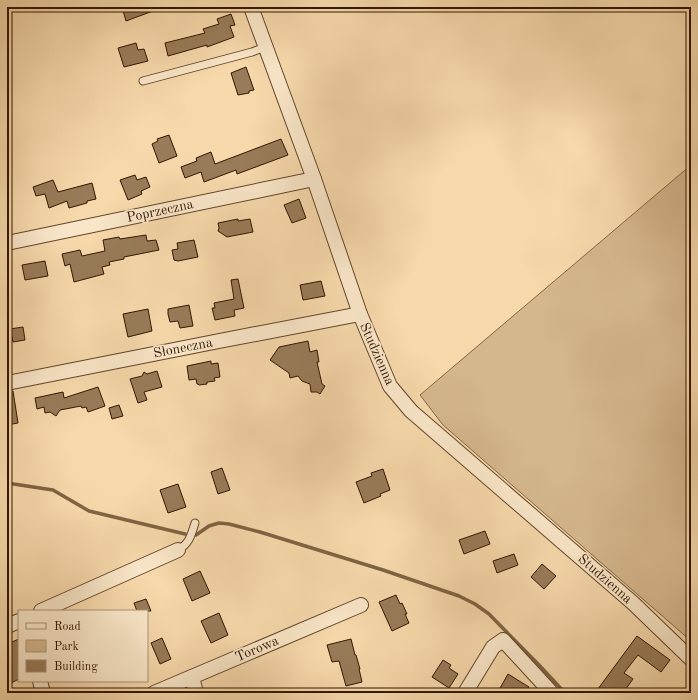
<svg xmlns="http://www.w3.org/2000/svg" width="698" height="700" font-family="'Old Standard TT',serif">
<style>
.green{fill:#d5b78d;stroke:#846646}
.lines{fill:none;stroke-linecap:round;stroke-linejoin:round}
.stream{stroke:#7f6343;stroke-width:3.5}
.building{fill:#987b58;stroke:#321600}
.lane-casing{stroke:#63462a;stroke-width:9}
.street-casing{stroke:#63462a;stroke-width:16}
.lane{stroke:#f9e6c8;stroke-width:7}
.street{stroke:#f9e6c8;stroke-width:14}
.labels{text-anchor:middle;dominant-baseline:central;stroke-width:3.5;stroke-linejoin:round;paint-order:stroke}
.street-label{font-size:14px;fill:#321600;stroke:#f9e6c8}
</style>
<rect width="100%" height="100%" fill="#f6d8aa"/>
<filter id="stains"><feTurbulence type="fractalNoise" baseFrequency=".005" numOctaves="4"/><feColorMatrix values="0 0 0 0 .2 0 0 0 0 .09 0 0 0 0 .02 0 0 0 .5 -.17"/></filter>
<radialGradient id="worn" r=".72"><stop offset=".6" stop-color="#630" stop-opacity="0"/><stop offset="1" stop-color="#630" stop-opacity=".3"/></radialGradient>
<path class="green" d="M691 165V641L443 425 420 395Z"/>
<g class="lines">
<g class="stream">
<path d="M7 483 53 490 89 511 185 534"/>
<path d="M196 535 209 526 219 523 229 524 260 532 383 570 459 596 475 604 489 614 539 665 565 693"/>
</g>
</g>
<g class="building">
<path d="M122 7H160L161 8 126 21Z"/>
<path d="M231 14 235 25 230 26 234 37 207 47V45L168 56 165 43 205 33 203 29 219 24 217 19Z"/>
<path d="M136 43 138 50 144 49 148 61 124 67 118 48Z"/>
<path d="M246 67 254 90 249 91V93L238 95 231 73Z"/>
<path d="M169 135 177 156 159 163 152 144 158 141 157 139Z"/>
<path d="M281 139 288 155 237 174 236 170 204 182 201 172 185 178 181 167 197 161 196 158 211 152 215 164Z"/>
<path d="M135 175 137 180 146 177 150 187 141 191 142 194 128 200 120 180Z"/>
<path d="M53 180 58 192 92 183 96 199 87 201V203L69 208 67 201 49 208 45 194 36 196 33 187Z"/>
<path d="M299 199 306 218 292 223 284 205Z"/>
<path d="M238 219V221L250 219 253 232 227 237 218 231 219 228 218 223Z"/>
<path d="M146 235 147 241 156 240 159 250 124 257V259L109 262 110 265 102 267 104 274 74 282 70 264 65 266 62 254 80 250 82 256 105 251 103 240 119 237 120 239Z"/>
<path d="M194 240 198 257 178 261 174 260 172 250 178 249 177 243Z"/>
<path d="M45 261 48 276 25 280 22 265Z"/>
<path d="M238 279 244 308 234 310 235 316 215 320 212 308H215L214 303 234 299 231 280Z"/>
<path d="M321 281 325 296 303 300 300 285Z"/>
<path d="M189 305 193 326 180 328 178 321 170 322 168 314V309Z"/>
<path d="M148 309 152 331 128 337 123 314Z"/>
<path d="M23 327 25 340 13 342 10 329Z"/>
<path d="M308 341 310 352 317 350 319 362H317L322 384 325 386 320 394 317 392H311L310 384 302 381 298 376 290 378 289 373 270 360 279 347Z"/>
<path d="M211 361V364L218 363 220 377 214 378 215 381 207 382V384L199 385 198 384H197L196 379 189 380 187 366Z"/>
<path d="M157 371 162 387 144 392 147 400 138 403 130 379 142 376 144 372 147 374Z"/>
<path d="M98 387 105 406 88 412 86 407 82 408 81 406 60 410 56 416 50 412 45 413 44 407 37 409 35 398 63 392 64 398Z"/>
<path d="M7 391H13L18 423 7 425Z"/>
<path d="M119 405 123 416 112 419 109 408Z"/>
<path d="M222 468 230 490 218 494 211 472Z"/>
<path d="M383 469 390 490 380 494 381 496 364 503 356 482 372 476 371 473Z"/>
<path d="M178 484 186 507 168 513 160 490Z"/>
<path d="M485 531 490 544 464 554 459 540Z"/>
<path d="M514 554 518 565 497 573 493 561Z"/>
<path d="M542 564 556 576 544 589 531 577Z"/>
<path d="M200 571 210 593 192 601 183 579Z"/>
<path d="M396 595 400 604 402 603 407 614H405L409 623 392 631 379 602Z"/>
<path d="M146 599 151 611H137L134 603Z"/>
<path d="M219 613 228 635 211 643 201 621Z"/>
<path d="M637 636 670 660 661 672 638 655 624 673 633 679 623 693H595Z"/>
<path d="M162 638 171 659 160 664 151 643Z"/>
<path d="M19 639V679L7 685V644Z"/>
<path d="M351 639 355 655H356L360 669H359L362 682 346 686 339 661 332 662 327 645Z"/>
<path d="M443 660 451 665 449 668 458 674 449 688 432 677Z"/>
<path d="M508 674 529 687 525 693H504L499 690Z"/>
</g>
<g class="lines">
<defs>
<g id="lane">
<path d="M143 81 252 52 265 47"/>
<path d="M178 550C190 543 191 535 195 523"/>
</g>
<g id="street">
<path d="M251 7 314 179 360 314 390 386 411 411 633 603 691 659"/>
<path d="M7 243 314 179"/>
<path d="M7 383 214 342 360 314"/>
<path d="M41 611 178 550"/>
<path d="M7 626 19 621"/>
<path d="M192 677 196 693"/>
<path d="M40 681 43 693"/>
<path d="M154 693 361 605"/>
<path d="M465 693 493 647 503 640 549 690 551 693"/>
</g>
</defs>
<use href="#lane" class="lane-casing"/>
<use href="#street" class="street-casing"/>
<use href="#lane" class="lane"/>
<use href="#street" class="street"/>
</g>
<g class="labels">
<g class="street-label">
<text transform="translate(160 211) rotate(-12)">Poprzeczna</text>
<text transform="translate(183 348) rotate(-11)">Słoneczna</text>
<text transform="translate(377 354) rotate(66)">Studzienna</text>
<text transform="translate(605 579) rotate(41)">Studzienna</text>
<text transform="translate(257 649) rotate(-23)">Torowa</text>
</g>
</g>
<rect width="698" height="700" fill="none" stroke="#f6d8aa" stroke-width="24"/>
<rect x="8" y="8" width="682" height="684" fill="none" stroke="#321600" stroke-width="2"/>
<rect x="12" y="12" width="674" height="676" fill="none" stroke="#321600"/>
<rect x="18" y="610" width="130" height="72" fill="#f9e6c8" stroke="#a99378"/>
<rect x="26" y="623" width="20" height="6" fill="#f9e6c8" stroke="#a99378"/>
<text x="54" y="630" font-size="12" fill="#321600">Road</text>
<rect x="26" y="640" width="20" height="12" fill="#d5b78d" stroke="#a99378"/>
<text x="54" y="650" font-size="12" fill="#321600">Park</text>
<rect x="26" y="660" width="20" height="12" fill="#987b58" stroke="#a99378"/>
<text x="54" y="670" font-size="12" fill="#321600">Building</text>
<rect width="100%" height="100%" filter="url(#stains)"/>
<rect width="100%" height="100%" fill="url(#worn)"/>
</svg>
